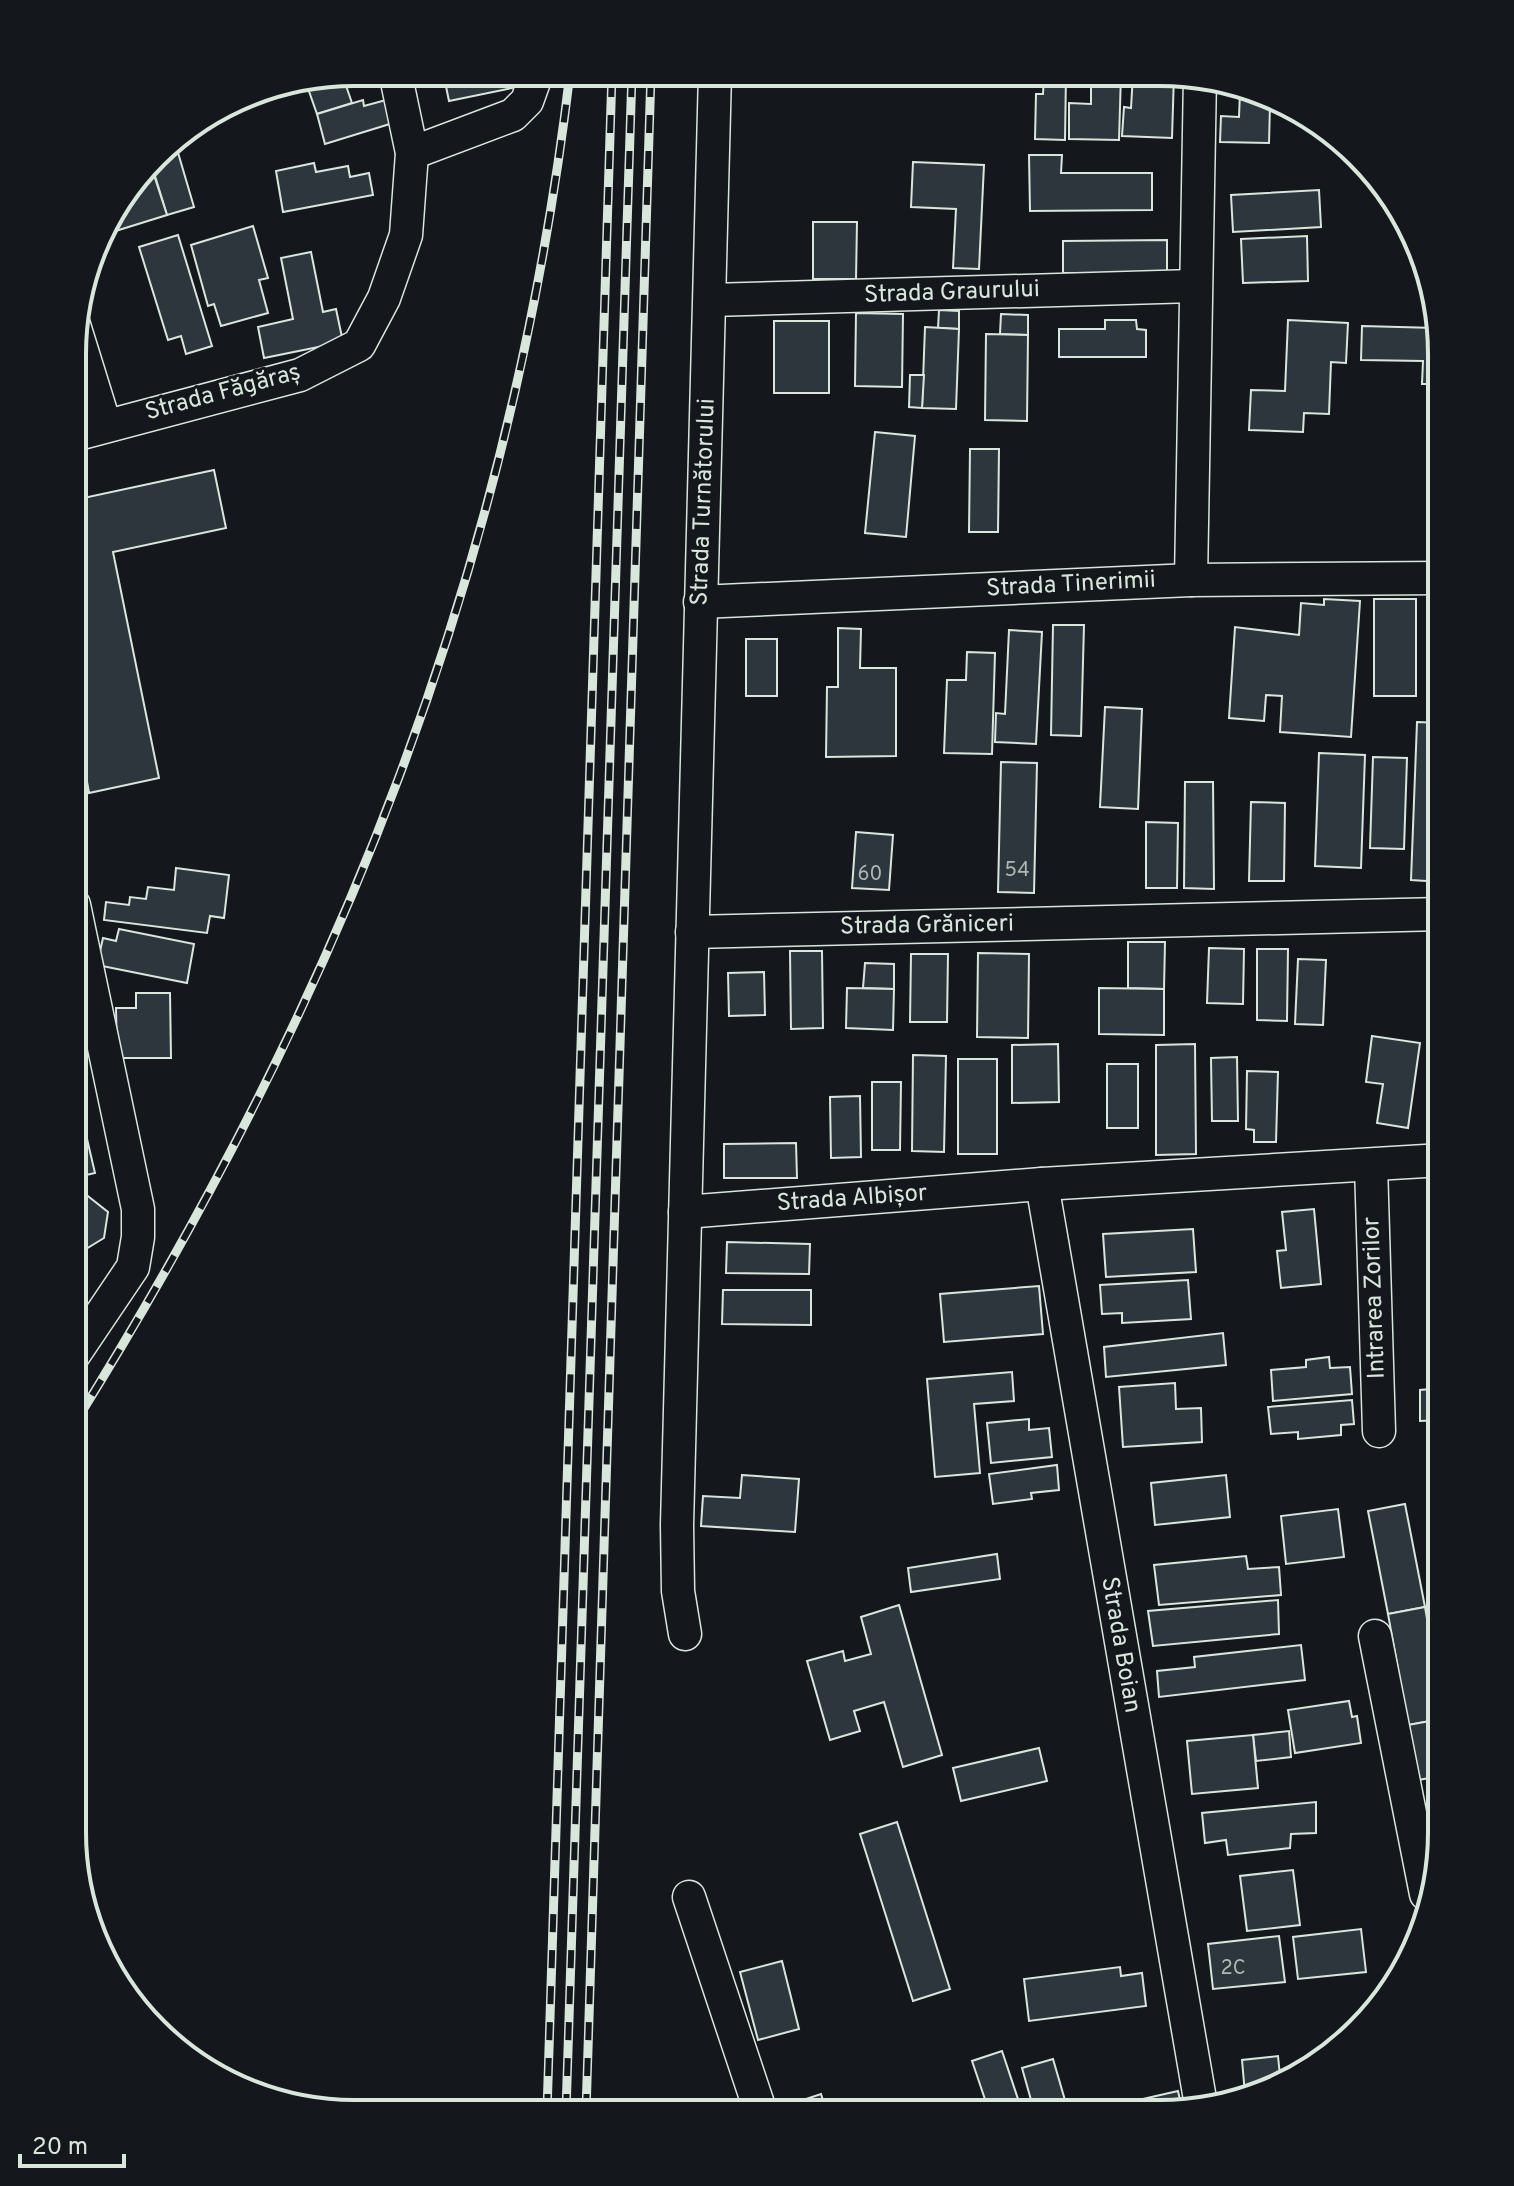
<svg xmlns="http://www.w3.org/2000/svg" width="1514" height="2186" font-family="Overpass,sans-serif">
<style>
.building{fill:#2c363c;stroke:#d8e6dc;stroke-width:2}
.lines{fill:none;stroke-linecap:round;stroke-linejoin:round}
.street-casing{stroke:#d8e6dc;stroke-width:35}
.street{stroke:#14181c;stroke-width:32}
.rail-casing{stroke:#d8e6dc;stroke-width:9}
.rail{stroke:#14181c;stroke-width:6;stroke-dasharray:18;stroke-linecap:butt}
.labels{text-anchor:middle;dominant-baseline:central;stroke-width:6;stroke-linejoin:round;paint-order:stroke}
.number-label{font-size:20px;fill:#adbab4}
.street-label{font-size:24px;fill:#d8e6dc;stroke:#14181c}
.rim{fill:none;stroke:#d8e6dc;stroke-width:4}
</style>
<rect width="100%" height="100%" fill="#14181c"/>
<g class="building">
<path d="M443 72H514L517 87 449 101Z"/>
<path d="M342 74 352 103 317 114 305 80Z"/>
<path d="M1044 74H1066L1065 140 1035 139 1036 94H1043Z"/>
<path d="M1091 74H1121L1119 140 1069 139V103L1091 104Z"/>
<path d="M1133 74H1174L1172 138 1122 136 1124 107 1131 108Z"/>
<path d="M1240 92 1270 105 1269 143 1220 142 1221 116 1239 117Z"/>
<path d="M363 100 364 106 386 100 393 123 325 144 317 114Z"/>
<path d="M174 139 194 207 167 215 151 163Z"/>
<path d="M1029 155H1062L1061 173H1152V210L1030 211Z"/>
<path d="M913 162 984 165 979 269 953 268 956 209 911 207Z"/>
<path d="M314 163 316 172 348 166 350 177 369 173 373 195 283 212 276 171Z"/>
<path d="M154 175 167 215 106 234 110 214 137 180Z"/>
<path d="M1319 190 1321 227 1233 232 1231 195Z"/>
<path d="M813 222H857L856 279H813Z"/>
<path d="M253 226 268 278 259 280 268 313 221 326 214 304 208 306 191 245Z"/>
<path d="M178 235 212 346 186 354 181 336 168 340 139 247Z"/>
<path d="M1307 236 1308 281 1243 283 1241 239Z"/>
<path d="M1167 240V273H1063V241Z"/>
<path d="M311 252 323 312 336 309 343 342 264 358 258 327 293 319 281 258Z"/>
<path d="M939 310 959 311V329L938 328Z"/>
<path d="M856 313 903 314 902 387 855 386Z"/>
<path d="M1001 314 1028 315V335L1000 334Z"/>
<path d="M1105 320H1136L1137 329 1146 330V357H1059V329H1105Z"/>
<path d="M1288 320 1348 323 1346 363 1331 362 1329 414 1304 413 1303 432 1249 430 1251 390 1285 391Z"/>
<rect x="774" y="321" width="55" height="72"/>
<path d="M1362 326 1436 328 1442 354V384H1422L1423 361 1361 360Z"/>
<path d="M925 327 959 329 956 409 922 408Z"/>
<path d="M986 334 1028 335 1027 421 985 420Z"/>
<path d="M910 375H924L922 408 909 407Z"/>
<path d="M875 432 915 436 906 537 865 533Z"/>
<path d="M970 449H999L998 532H969Z"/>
<path d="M214 470 226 528 113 552 159 778 89 793 74 708V500Z"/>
<path d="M1324 599 1360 601 1351 737 1280 732 1282 696 1266 695 1264 721 1229 718 1235 627 1299 635 1301 603 1324 605Z"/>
<rect x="1374" y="599" width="42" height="97"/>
<path d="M1053 625H1084L1081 736 1051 735Z"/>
<path d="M838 628 861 629 860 668H896V756L826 757 827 687H838Z"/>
<path d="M1009 630 1042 632 1036 744 995 742 996 713 1005 714Z"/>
<rect x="746" y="639" width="31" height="57"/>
<path d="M967 652 995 653 992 754 944 753 947 680H966Z"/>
<path d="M1105 707 1142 709 1138 809 1100 807Z"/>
<path d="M1417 722 1442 723V882L1411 880Z"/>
<path d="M1319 753 1365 755 1361 868 1315 866Z"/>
<path d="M1373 757 1407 758 1404 849 1370 848Z"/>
<path d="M1001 762 1037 763 1034 893 998 892Z"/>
<path d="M1185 782H1213L1214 889 1184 888Z"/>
<path d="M1251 802 1285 803 1284 881H1249Z"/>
<path d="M1146 822 1178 823 1177 888H1146Z"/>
<path d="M856 832 893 835 889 890 852 888Z"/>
<path d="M176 868 229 875 224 918 210 916 207 933 104 920 106 902 129 905 130 897 146 899 148 887 174 890Z"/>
<path d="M119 929 194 944 187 983 97 965 103 938 116 941Z"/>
<path d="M1128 942H1165L1164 989 1128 988Z"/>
<path d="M1209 948 1244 949 1243 1004 1207 1003Z"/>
<path d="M1257 949H1288L1287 1021 1257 1020Z"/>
<path d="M790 951H822L823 1028 791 1029Z"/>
<path d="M978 953 1029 954 1028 1038 977 1037Z"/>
<path d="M911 954H948L947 1022H910Z"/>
<path d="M1298 959 1326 960 1323 1025 1295 1024Z"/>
<path d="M865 963 894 964V989L863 988Z"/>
<path d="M764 972 765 1015 729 1016 728 973Z"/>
<path d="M847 988 894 989 893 1030 846 1028Z"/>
<path d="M1099 988 1164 989V1035L1099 1034Z"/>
<path d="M136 993H170L171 1058H117L116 1008H136Z"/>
<path d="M1372 1036 1420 1043 1408 1128 1377 1123 1383 1084 1366 1082Z"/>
<path d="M1058 1044 1059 1102 1012 1103V1045Z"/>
<path d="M1195 1044 1196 1154 1156 1155V1045Z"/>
<path d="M913 1055 946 1056 944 1152 912 1151Z"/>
<path d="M1237 1057 1238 1121H1212L1211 1058Z"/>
<rect x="958" y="1059" width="39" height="95"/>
<rect x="1107" y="1064" width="31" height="64"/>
<path d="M1247 1071 1278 1072 1276 1142H1254V1130L1246 1129Z"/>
<path d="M872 1082H901L900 1150H872Z"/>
<path d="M860 1096 861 1157 831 1158 830 1097Z"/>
<path d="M84 1126 95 1173 73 1178V1129Z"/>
<path d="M796 1143 797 1178H724V1144Z"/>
<path d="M84 1193 108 1212 104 1238 76 1255 73 1253V1198Z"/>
<path d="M1314 1209 1321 1284 1281 1288 1277 1251 1286 1250 1282 1212Z"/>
<path d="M1193 1229 1196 1272 1106 1277 1103 1234Z"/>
<path d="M727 1242 810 1244 809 1274 726 1273Z"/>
<path d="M1188 1280 1191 1319 1122 1323V1313L1102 1314 1100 1285Z"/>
<path d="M1039 1286 1043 1334 944 1342 940 1294Z"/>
<path d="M723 1290H811V1325L722 1324Z"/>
<path d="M1223 1333 1226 1365 1106 1377 1104 1347Z"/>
<path d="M1329 1357 1330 1368 1350 1367 1352 1394 1273 1401 1271 1370 1306 1367V1360Z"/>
<path d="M1012 1372 1014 1401 974 1404 980 1473 935 1477 927 1379Z"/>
<path d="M1175 1383 1176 1409 1201 1408 1202 1442 1123 1447 1119 1387Z"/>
<path d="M1442 1388V1420L1420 1421V1390Z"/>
<path d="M1352 1400 1354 1424 1341 1425V1435L1298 1439V1432L1271 1434 1268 1407Z"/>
<path d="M1029 1419V1430L1049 1428 1052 1457 991 1463 987 1423Z"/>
<path d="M1057 1465 1059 1490 1031 1493 1032 1499 993 1504 989 1474Z"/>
<path d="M742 1475 799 1479 795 1532 701 1526 703 1496 740 1498Z"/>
<path d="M1226 1475 1230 1517 1155 1525 1151 1483Z"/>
<path d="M1405 1504 1425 1607 1388 1614 1368 1511Z"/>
<path d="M1338 1509 1344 1557 1286 1564 1281 1516Z"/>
<path d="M997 1554 1000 1579 911 1592 908 1568Z"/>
<path d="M1246 1556 1248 1569 1279 1567 1281 1595 1159 1605 1154 1565Z"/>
<path d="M1278 1600 1279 1634 1153 1646 1148 1611Z"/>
<path d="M899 1605 942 1755 903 1767 884 1702 854 1711 860 1731 830 1740 807 1661 843 1651 845 1661 871 1654 861 1617Z"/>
<path d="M1425 1607 1441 1699V1719L1408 1725 1388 1614Z"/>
<path d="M1301 1645 1305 1680 1159 1697 1157 1671 1195 1667 1194 1657Z"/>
<path d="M1349 1701 1352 1717 1357 1716 1361 1743 1295 1753 1288 1710Z"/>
<path d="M1441 1719V1776L1418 1780 1408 1725Z"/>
<path d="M1289 1731 1291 1757 1256 1761 1253 1735Z"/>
<path d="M1253 1735 1258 1788 1192 1794 1187 1741Z"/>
<path d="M1039 1748 1047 1781 961 1801 953 1768Z"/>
<path d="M1316 1802V1833L1291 1834 1290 1848 1228 1855 1226 1840 1205 1843 1202 1813Z"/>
<path d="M897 1822 950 1989 913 2001 860 1834Z"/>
<path d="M1293 1870 1300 1925 1247 1931 1240 1876Z"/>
<path d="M1361 1929 1366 1972 1298 1979 1293 1937Z"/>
<path d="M1279 1936 1285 1982 1213 1989 1208 1944Z"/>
<path d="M782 1961 799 2029 758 2040 740 1972Z"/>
<path d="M1120 1967 1121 1976 1142 1973 1146 2006 1029 2021 1024 1979Z"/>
<path d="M1002 2051 1023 2114H990L972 2061Z"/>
<path d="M1278 2056 1281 2086 1245 2094 1242 2060Z"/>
<path d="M1053 2059 1069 2114H1035L1022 2068Z"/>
<path d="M1178 2091 1182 2109 1160 2114H1114L1112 2106Z"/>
<path d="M821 2094 827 2113H784L782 2107Z"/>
</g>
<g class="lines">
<defs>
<g id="street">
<path d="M412 153 513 115 527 101 537 73"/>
<path d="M710 300 1194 286"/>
<path d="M74 325 105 425"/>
<path d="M74 435 300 375 359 345 384 298 406 235 412 153 395 72"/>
<path d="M1191 580 1200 76"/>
<path d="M700 602 1191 580 1442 578"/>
<path d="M692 932 1442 914"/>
<path d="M1371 1165 1379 1431"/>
<path d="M1042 1184 1201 2105"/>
<path d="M685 1212 1042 1184 1442 1160"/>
<path d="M73 1356 133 1267 138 1237V1209L74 905"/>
<path d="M685 1634 678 1591 677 1525 715 73"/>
<path d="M1375 1636 1426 1894"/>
<path d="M689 1897 761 2113"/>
</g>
</defs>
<use href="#street" class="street-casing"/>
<use href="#street" class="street"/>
<defs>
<g id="rail">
<path d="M73 1426C338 1002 511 572 570 73"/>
<path d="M547 2112 612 73"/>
<path d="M566 2112 632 73"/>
<path d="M586 2112 651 73"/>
</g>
</defs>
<use href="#rail" class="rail-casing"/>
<use href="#rail" class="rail"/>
</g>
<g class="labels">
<g class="number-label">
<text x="1017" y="871">54</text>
<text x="870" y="875">60</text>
<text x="1233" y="1969">2C</text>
</g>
<g class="street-label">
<text transform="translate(952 293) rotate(-2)">Strada Graurului</text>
<text transform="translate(223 393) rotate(-15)">Strada Făgăraș</text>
<text transform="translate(704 502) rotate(-88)">Strada Turnătorului</text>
<text transform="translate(1071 585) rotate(-3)">Strada Tinerimii</text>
<text transform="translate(927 926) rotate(-1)">Strada Grăniceri</text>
<text transform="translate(852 1199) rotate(-4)">Strada Albișor</text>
<text transform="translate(1375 1298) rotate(-92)">Intrarea Zorilor</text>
<text transform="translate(1120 1645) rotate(80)">Strada Boian</text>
</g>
</g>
<path d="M0 0H1514V2186H0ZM354 86H1160A268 268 0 0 1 1428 354V1832A268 268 0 0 1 1160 2100H354A268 268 0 0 1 86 1832V354A268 268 0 0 1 354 86Z" fill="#14181c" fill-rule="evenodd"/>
<path class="rim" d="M354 86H1160A268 268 0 0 1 1428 354V1832A268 268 0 0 1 1160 2100H354A268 268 0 0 1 86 1832V354A268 268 0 0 1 354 86Z"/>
<path d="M20 2154v12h104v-12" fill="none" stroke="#d8e6dc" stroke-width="4"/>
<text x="32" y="2154" font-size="24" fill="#d8e6dc" stroke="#14181c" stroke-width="6" paint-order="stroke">20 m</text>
</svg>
